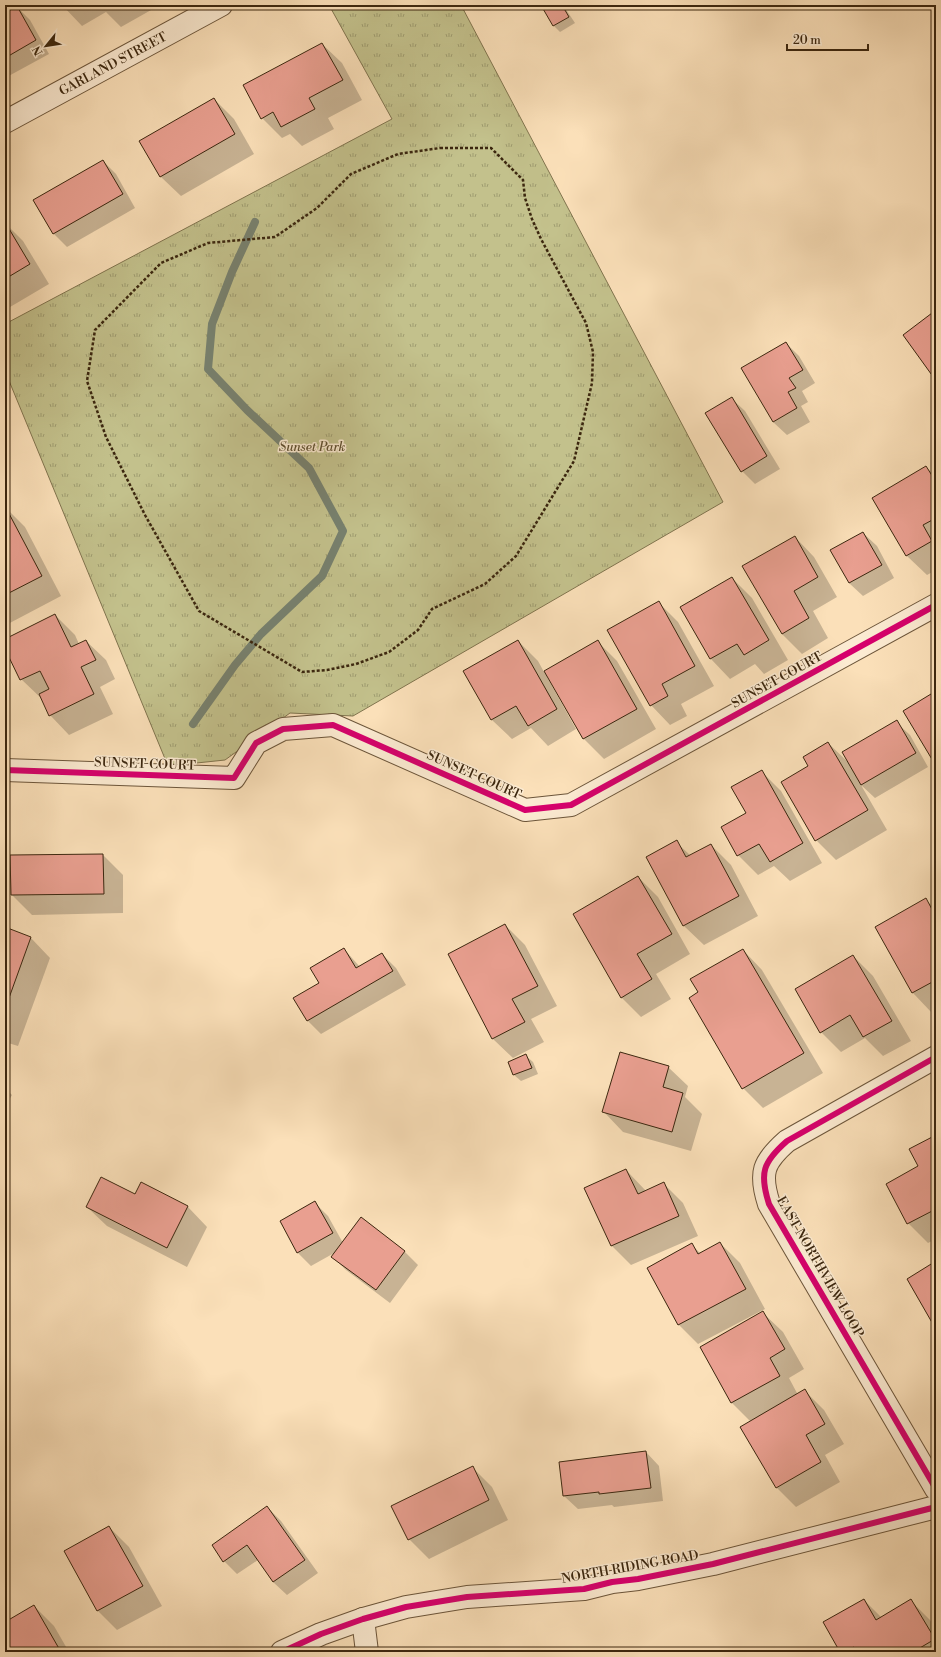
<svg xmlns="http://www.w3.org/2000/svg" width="941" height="1657" font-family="'Libre Bodoni',serif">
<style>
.park{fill:url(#park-tufts);stroke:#80744e}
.shadow{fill:#0003}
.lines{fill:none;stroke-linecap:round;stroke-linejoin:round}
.stream{stroke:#77816f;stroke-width:8}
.building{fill:#e99f90;stroke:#3c270f}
.minor-casing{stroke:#6c553a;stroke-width:24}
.path{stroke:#3c270f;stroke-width:2.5;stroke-dasharray:3 2;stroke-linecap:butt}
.minor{stroke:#fcebd2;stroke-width:22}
.cycleway-casing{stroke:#fcebd2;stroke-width:8}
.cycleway{stroke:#d6006c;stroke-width:6}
.labels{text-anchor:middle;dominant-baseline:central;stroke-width:3;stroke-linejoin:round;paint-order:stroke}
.street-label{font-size:13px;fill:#3c270f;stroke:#fcebd2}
.park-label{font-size:13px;font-style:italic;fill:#5e4e2e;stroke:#fcebd2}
</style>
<defs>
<pattern id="park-tufts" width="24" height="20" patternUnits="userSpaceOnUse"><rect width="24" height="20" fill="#c3c18c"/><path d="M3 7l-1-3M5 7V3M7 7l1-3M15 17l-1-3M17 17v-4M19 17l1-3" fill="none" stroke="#a09d71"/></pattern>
</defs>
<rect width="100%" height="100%" fill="#fbe0b9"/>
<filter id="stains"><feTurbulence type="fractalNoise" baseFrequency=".005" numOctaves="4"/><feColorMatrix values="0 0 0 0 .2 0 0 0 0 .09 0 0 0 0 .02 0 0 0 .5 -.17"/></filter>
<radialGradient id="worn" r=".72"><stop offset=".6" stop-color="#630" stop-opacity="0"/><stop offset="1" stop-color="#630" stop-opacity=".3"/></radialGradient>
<path class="park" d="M329 5H461L723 502 353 716 290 713 225 760 168 766 5 371V324L392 119Z"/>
<g class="shadow">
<path d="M62 5H160L121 27 106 12 82 26Z"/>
<path d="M548 5H563L575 23 560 32 554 26 544 7Z"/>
<path d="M17 7 30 20 49 54 5 78V14Z"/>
<path d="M322 44 342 63 362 100 328 118 334 129 302 146 290 134 282 138 262 118Z"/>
<path d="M214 99 234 119 254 154 181 196 161 177 141 142Z"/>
<path d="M103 161 116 174 135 208 67 247 54 234 35 200Z"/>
<path d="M5 223 23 241 49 284 5 310Z"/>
<path d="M786 343 799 356 815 383 802 391 808 402 801 406 810 422 787 435 773 422Z"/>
<path d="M731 398 745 411 780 469 755 484 742 471Z"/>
<path d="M926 467 936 477V570L927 575 907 556 873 498Z"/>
<path d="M5 507 25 527 61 596 6 625 5 623Z"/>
<path d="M863 533 877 546 894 578 863 596 849 583Z"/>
<path d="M795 537 814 557 837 597 813 611 828 638 802 654 782 634 744 567Z"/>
<path d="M732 578 752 598 788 660 764 674 755 664 730 679 711 659 681 608Z"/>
<path d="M658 602 678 622 714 686 681 704 687 716 670 725 651 705Z"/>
<path d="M55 615 75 635 79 644 86 641 106 660 115 679 100 687 113 714 69 735 50 715 42 699 21 679 5 647V640Z"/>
<path d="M518 641 538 661 544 672 597 641 617 661 656 729 604 759 584 739 548 676 547 677 576 729 548 746 531 728 512 739 492 720 464 672Z"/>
<path d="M896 722 910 735 928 767 875 798 861 785 887 830 836 860 816 840 809 766 828 743 849 763Z"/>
<path d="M762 772 781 791 822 863 790 881 774 866 758 875 738 855 748 814Z"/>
<path d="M676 842 691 856 711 845 731 865 758 916 704 945 684 926 647 857Z"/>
<path d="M103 855 123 875V913L32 915 12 895Z"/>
<path d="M638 877 658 897 690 954 656 974 671 999 641 1017 621 997Z"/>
<path d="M926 900 936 910V1011L932 1013 913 993 876 927Z"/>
<path d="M505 925 525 945 557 1006 531 1019 544 1042 513 1058 493 1039 449 954Z"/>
<path d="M5 928 31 938 50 958 18 1046 5 1042Z"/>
<path d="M344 949 360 967 382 954 396 968 406 985 321 1034 308 1021 295 998 321 983Z"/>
<path d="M743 950 762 970 823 1073 763 1108 743 1088 699 993Z"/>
<path d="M853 956 873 976 911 1041 883 1056 865 1038 841 1052 821 1032Z"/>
<path d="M526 1056 533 1062 538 1074 521 1081 514 1075 509 1063Z"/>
<path d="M668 1067 688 1086 685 1097 702 1114 691 1151 623 1132 604 1112Z"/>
<path d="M5 1088 12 1095 5 1107Z"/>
<path d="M936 1136V1239L928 1243 908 1223 920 1167Z"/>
<path d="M626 1170 646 1191 664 1184 683 1203 698 1236 631 1265 612 1246 586 1188Z"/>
<path d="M141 1184 188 1207 207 1227 187 1267 107 1226 87 1207 135 1195Z"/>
<path d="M315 1203 328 1216 343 1243 361 1219 405 1252 418 1265 390 1303 346 1270 333 1257 336 1252 311 1266 298 1253Z"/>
<path d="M720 1243 740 1263 765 1309 698 1344 679 1325 648 1268 692 1245 701 1254Z"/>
<path d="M763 1313 783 1332 804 1369 789 1378 798 1395 805 1391 824 1410 844 1444 825 1455 840 1482 796 1507 777 1488 741 1428 751 1422 732 1403 701 1348Z"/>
<path d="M646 1452 659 1466 663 1501 614 1507 612 1505 578 1509 564 1496 560 1463Z"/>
<path d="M472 1467 492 1487 508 1520 429 1559 409 1539Z"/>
<path d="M267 1507 281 1521 318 1573 287 1595 273 1582 258 1560 237 1574 224 1561Z"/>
<path d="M109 1527 129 1547 162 1606 117 1630 98 1611Z"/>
<path d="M864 1600 882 1618 911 1601 930 1620 936 1630V1652H842Z"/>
<path d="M34 1606 54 1626 69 1652H5V1623Z"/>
</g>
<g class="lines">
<path class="stream" d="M193 724 235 665 261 634 322 576 343 531 309 468 247 410 208 369 212 324 232 272 255 222"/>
</g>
<g class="building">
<path d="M546 5H562L569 17 553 26 542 7Z"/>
<path d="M17 6 36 40 5 58V13Z"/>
<path d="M322 43 343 80 309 98 315 109 281 127 273 112 261 119 243 85Z"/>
<path d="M214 98 235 134 160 177 139 141Z"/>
<path d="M103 160 123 194 53 234 33 200Z"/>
<path d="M5 222 30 264 5 279Z"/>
<path d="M936 310V376L934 378 903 335Z"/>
<path d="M786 342 803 370 789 378 796 388 788 392 797 408 773 422 741 368Z"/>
<path d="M732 397 767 456 741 472 705 413Z"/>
<path d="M926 466 936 482V518L923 525 932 541 906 556 872 498Z"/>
<path d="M5 506 42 576 5 595Z"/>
<path d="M863 532 882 565 849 583 830 550Z"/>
<path d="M795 536 818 577 794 591 809 618 782 634 742 566Z"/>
<path d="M732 577 769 640 744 655 737 644 710 659 680 607Z"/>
<path d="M659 601 695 666 662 684 668 696 650 706 607 630Z"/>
<path d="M55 614 71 647 86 640 96 660 81 667 94 694 49 716 39 694 49 689 40 671 20 680 5 649V639Z"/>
<path d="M518 640 557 709 528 726 516 706 491 720 463 671Z"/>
<path d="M598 640 637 709 583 739 544 671Z"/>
<path d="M931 694 936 703V766L903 711Z"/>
<path d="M897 720 916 753 861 785 842 752Z"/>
<path d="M828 742 868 810 815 841 781 782 808 766 803 757Z"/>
<path d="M762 770 803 843 770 862 759 844 737 856 721 827 746 813 731 787Z"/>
<path d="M677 840 686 857 711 844 739 896 683 926 646 857Z"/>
<path d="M103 854 104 894 11 895 10 855Z"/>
<path d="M638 876 672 934 637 954 652 979 621 998 573 914Z"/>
<path d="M926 898 936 917V980L912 993 875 927Z"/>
<path d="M505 924 538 986 512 999 525 1022 492 1039 448 954Z"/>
<path d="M5 927 31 937 5 1009Z"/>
<path d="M344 948 356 968 382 953 393 971 307 1021 293 998 319 983 310 968Z"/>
<path d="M743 949 804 1053 742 1089 689 998 698 992 690 979Z"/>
<path d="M853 955 892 1021 863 1037 850 1015 820 1033 795 989Z"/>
<path d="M620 1052 669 1066 663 1087 683 1093 672 1132 602 1112Z"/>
<path d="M526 1054 532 1068 513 1075 508 1062Z"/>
<path d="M936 1135V1209L907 1224 886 1184 918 1166 909 1149Z"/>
<path d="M626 1169 638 1194 664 1182 679 1216 611 1246 584 1188Z"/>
<path d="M101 1177 135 1194 141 1182 188 1206 167 1248 86 1207Z"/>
<path d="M315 1201 333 1233 297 1253 280 1221Z"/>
<path d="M361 1217 405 1251 376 1290 331 1257Z"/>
<path d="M720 1242 746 1289 678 1325 647 1268 692 1243 698 1254Z"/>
<path d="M936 1261V1325L934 1326 907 1279Z"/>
<path d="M763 1311 785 1349 770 1358 780 1376 731 1403 700 1347Z"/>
<path d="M805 1389 825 1424 806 1435 821 1462 776 1488 740 1427Z"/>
<path d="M646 1451 651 1488 599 1494V1492L563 1496 559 1462Z"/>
<path d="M473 1466 489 1500 408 1540 391 1506Z"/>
<path d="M267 1506 305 1560 273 1582 247 1545 223 1562 212 1545Z"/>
<path d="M109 1526 143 1586 97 1611 64 1551Z"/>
<path d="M864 1599 876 1620 911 1599 935 1639 913 1652H857L854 1647 845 1652H840L823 1622Z"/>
<path d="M34 1605 61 1652H5V1622Z"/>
</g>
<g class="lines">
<defs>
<g id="minor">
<path d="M5 122 221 5"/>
<path d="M5 770 234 778 256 743 283 729 333 725 525 810 571 805 936 605"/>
<path d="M936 1057 787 1141C763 1162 759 1173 769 1204L936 1489"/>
<path d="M363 1619 367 1652"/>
<path d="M282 1652 321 1634 363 1619 406 1607 467 1597 584 1589 612 1582 638 1579 713 1564 936 1507"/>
</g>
</defs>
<use href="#minor" class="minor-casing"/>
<path class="path" d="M440 148H491L523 180 525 198 532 219 541 239 586 323 593 352 592 383 574 461 516 556 485 584 432 609 418 630 389 652 356 664 327 670 302 672 199 611 145 515 106 437 87 381 95 330 161 263 208 243 275 237 317 208 351 174 398 154Z"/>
<use href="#minor" class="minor"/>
<defs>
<g id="cycleway">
<path d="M5 770 234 778 256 743 283 729 333 725 525 810 571 805 936 605"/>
<path d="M936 1057 787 1141C763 1162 759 1173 769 1204L936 1489"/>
<path d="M282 1652 321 1634 363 1619 406 1607 467 1597 584 1589 612 1582 638 1579 713 1564 936 1507"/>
</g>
</defs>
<use href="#cycleway" class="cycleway-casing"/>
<use href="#cycleway" class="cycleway"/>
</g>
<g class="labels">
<g class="street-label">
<text transform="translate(113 64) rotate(-28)">GARLAND STREET</text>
<text transform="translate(777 680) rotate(-29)">SUNSET COURT</text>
<text transform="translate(145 764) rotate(2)">SUNSET COURT</text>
<text transform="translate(474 775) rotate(24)">SUNSET COURT</text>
<text transform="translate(820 1267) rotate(60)">EAST NORTHVIEW LOOP</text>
<text transform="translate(630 1567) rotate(-10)">NORTH RIDING ROAD</text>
</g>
<g class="park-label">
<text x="312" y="447">Sunset Park</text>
</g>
</g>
<rect width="941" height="1657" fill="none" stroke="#fbe0b9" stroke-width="20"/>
<rect x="6" y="6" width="929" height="1645" fill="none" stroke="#3c270f" stroke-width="2"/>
<rect x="10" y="10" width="921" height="1637" fill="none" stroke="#3c270f"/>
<g transform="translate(46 46) rotate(240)" stroke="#fcebd2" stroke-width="3" paint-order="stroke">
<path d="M0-3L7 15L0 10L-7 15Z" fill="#3c270f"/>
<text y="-6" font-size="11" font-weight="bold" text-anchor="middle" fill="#3c270f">N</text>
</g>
<path d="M787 44v6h81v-6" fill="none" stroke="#3c270f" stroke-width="2"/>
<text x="793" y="44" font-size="12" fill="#3c270f" stroke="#fcebd2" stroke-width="3" paint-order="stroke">20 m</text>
<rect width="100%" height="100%" filter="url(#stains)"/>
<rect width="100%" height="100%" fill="url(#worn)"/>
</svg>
